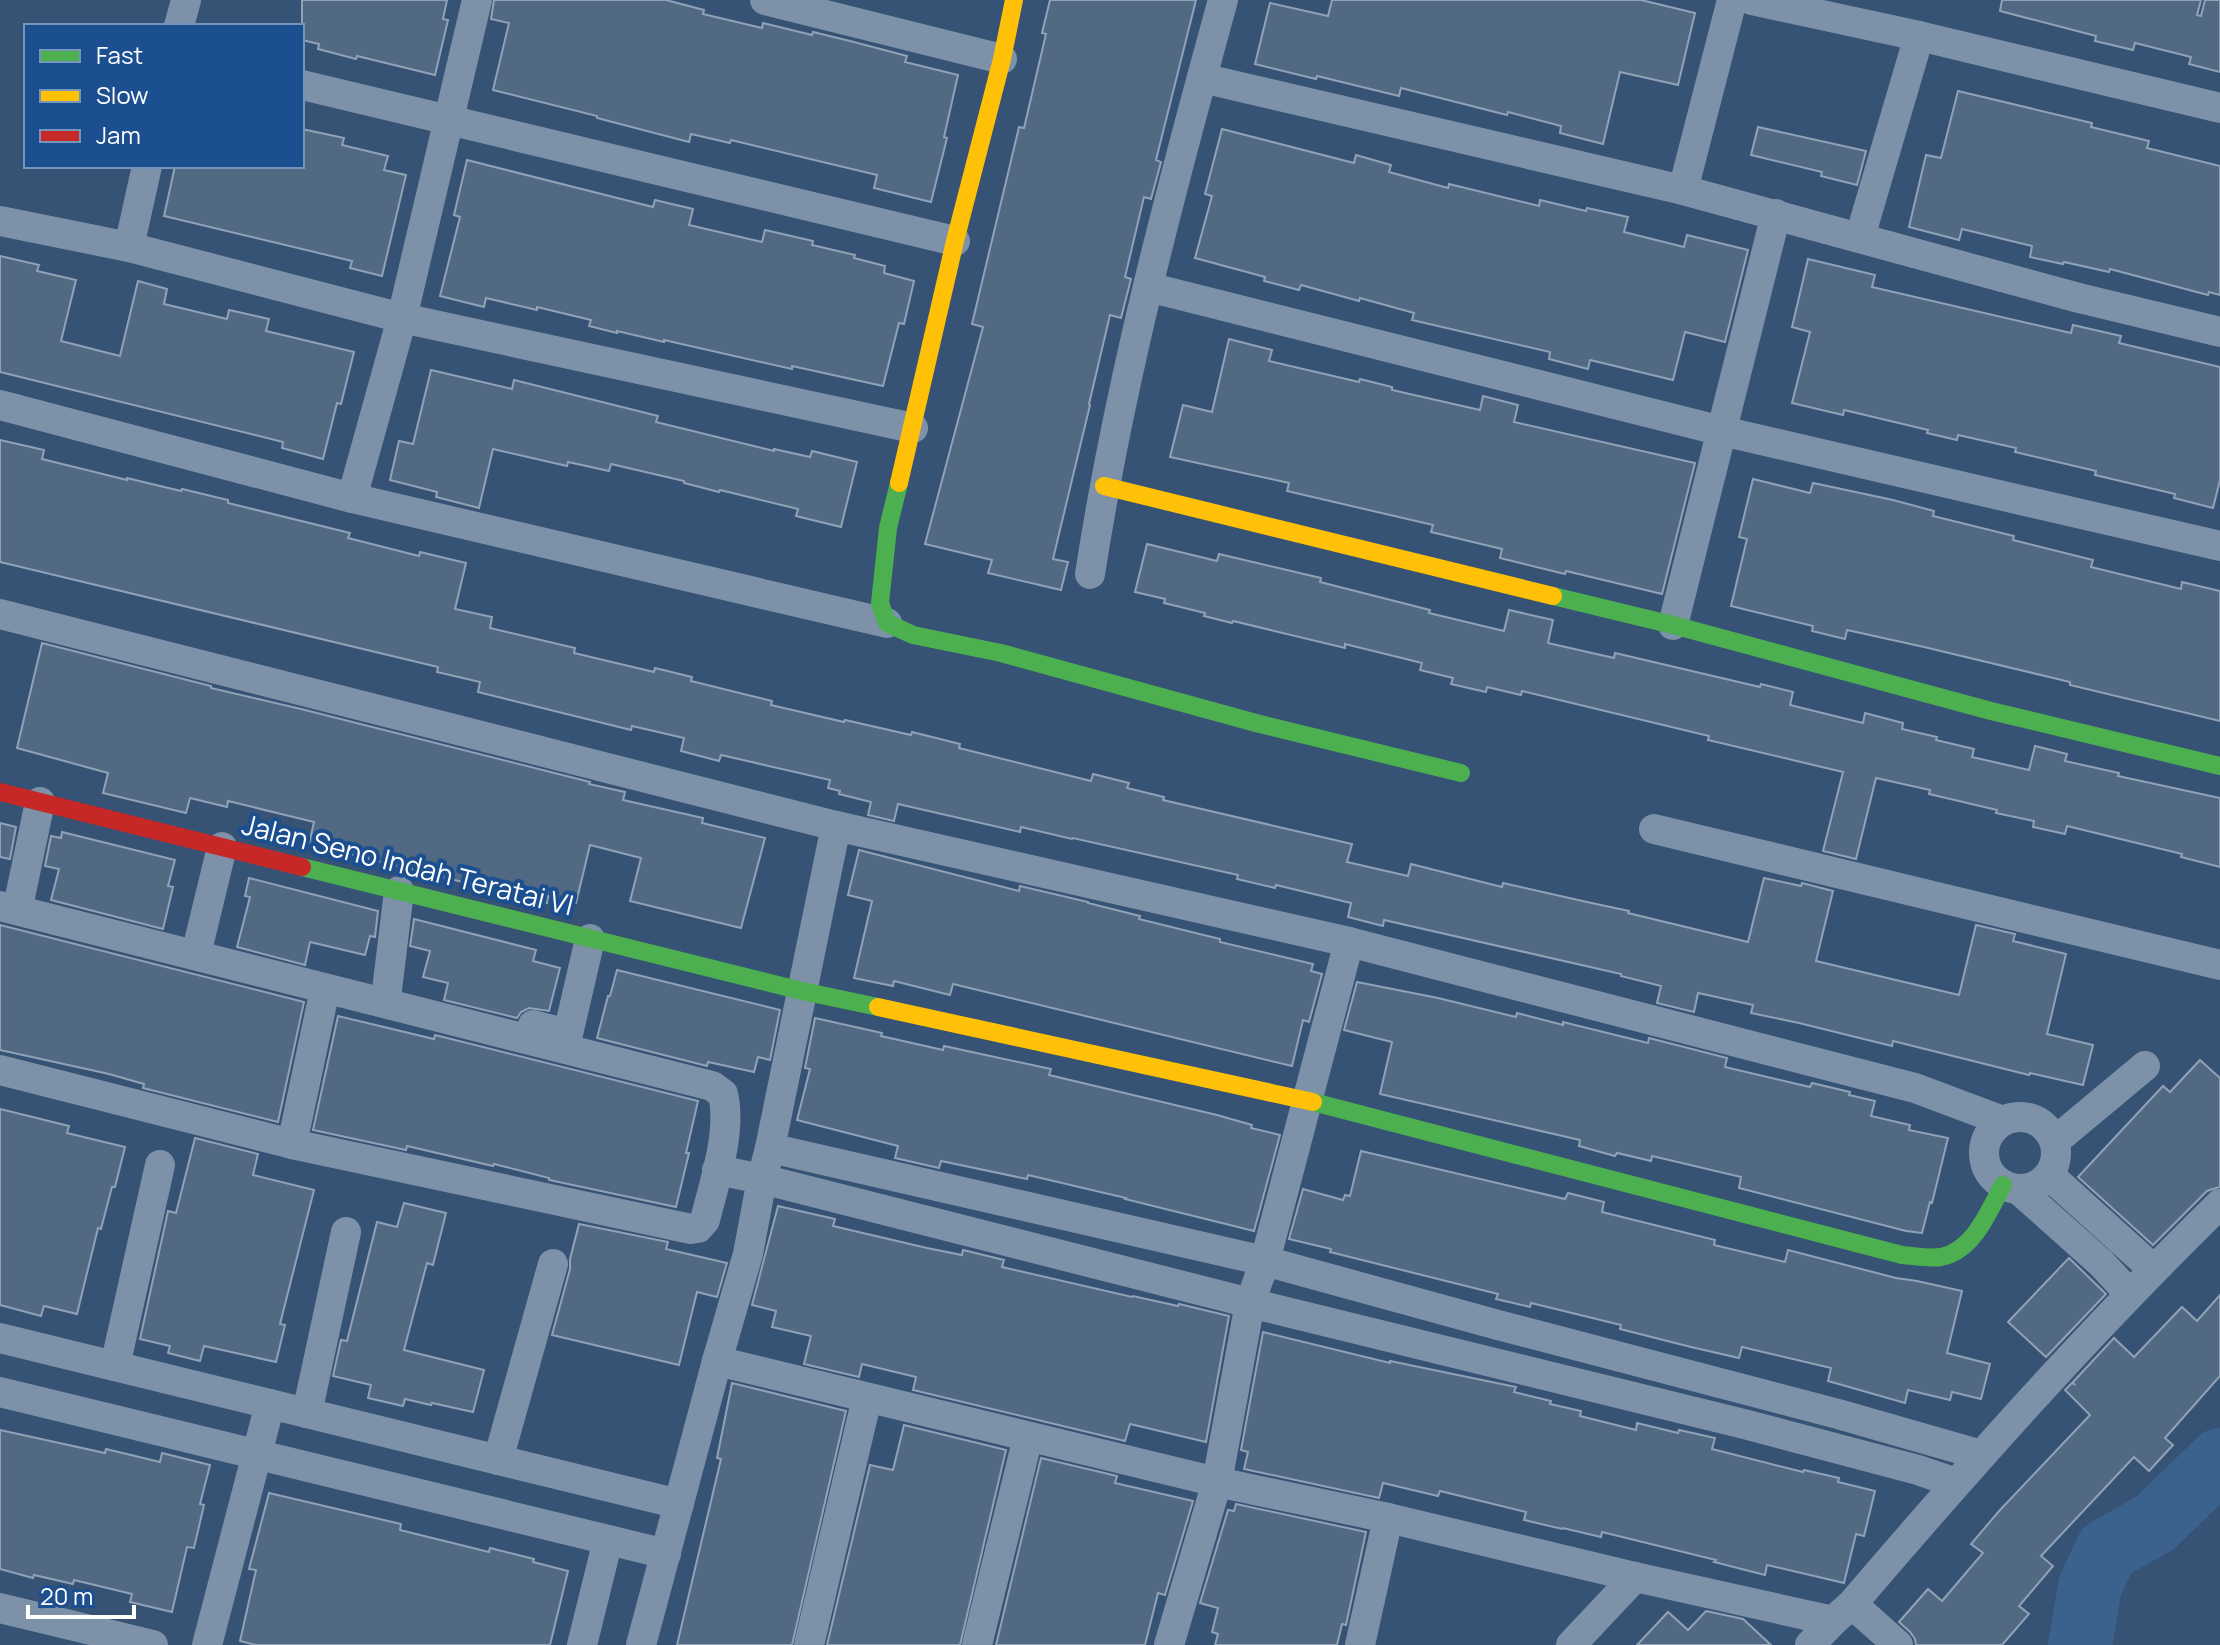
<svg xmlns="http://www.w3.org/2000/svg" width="2220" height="1645" font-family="Manrope,sans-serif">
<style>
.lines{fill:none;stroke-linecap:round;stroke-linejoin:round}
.river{stroke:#3b618d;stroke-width:64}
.building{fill:#526984;stroke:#92a2b6;stroke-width:2}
.street{stroke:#7d92a8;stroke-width:30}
.fast{stroke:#4caf50;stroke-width:18}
.slow{stroke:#ffc107;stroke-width:18}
.jam{stroke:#c62828;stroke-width:18}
.labels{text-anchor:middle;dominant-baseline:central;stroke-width:8;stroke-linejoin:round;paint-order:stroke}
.street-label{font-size:28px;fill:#fff;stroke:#1b4f8f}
</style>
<rect width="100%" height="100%" fill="#365274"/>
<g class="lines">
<path class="river" d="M2080 1645 2090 1586 2107 1550 2155 1523 2220 1460"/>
</g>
<g class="building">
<path d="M302 0H447L443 19 448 20 435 75 357 56 356 59 318 49 319 44 302 40Z"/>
<path d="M494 0H666L704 10 703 14 762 28 763 23 812 35 813 32 850 41 907 56 905 62 958 75 944 137 947 138 931 202 874 188 877 175 731 140 730 143 691 134 689 142 597 118V116L493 90 509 23 491 19Z"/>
<path d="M1050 0H1196L1156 160 1161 162 1151 199 1144 197 1125 277 1131 279 1121 318 1110 315 1089 404 1090 405 1053 559 1068 562 1061 590 988 573 992 560 925 544 983 327 972 324 1019 127 1024 128 1046 34 1042 33Z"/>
<path d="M1332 0H1641L1695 13 1678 85 1620 72 1603 144 1560 133 1561 126 1508 112 1507 115 1401 88 1399 96 1317 76 1316 79 1255 64 1270 3 1328 16Z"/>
<path d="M2002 0H2201L2197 15 2201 16 2205 0H2220V72L2189 64 2191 57 2135 43 2133 50 2095 41 2096 36 2000 11Z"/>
<path d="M1958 91 2092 123 2091 127 2149 141 2147 148 2220 166V295L2209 292 2208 295 2110 269 2109 272 2064 262 2063 264 2030 257 2032 246 1962 229 1959 240 1909 227 1926 155 1941 158Z"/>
<path d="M1758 127 1866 151 1857 185 1821 176 1822 172 1751 155Z"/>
<path d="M302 129 344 138 342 145 388 156 384 170 406 175 382 276 350 268 352 261 164 216 175 166H302Z"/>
<path d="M1222 129 1354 163 1356 155 1391 165 1389 172 1448 188 1449 184 1539 206 1540 200 1586 211 1587 208 1628 217 1624 232 1684 247 1687 235 1748 250 1725 342 1685 332 1673 380 1590 360 1588 369 1549 359 1550 352 1412 320 1414 313 1360 298 1359 301 1301 285 1299 290 1264 281 1265 277 1195 258 1212 196 1205 194Z"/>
<path d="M467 160 653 207 655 200 693 209 689 225 762 242 765 230 813 241 812 245 855 255 854 258 885 266 884 273 914 281 904 324 899 323 883 386 792 366V369L664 340V342L617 331V333L589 326 591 320 537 307V310L486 298 484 307 440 296 460 217 454 215Z"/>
<path d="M0 256 39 265 37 271 76 280 61 341 120 356 138 281 167 289 164 304 227 319 229 310 269 319 266 331 354 352 341 404 337 403 323 459 282 448 283 442 0 372Z"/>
<path d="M1808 259 1875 275 1872 287 2071 333 2073 325 2121 336 2119 343 2220 367V480L2213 508 2174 498 2175 494 2095 475 2096 471 2015 452 2016 448 1958 435 1957 440 1927 433 1928 430 1844 410 1843 415 1792 403 1810 332 1792 327Z"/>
<path d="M1229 339 1272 350 1269 361 1359 382 1360 379 1392 387V390L1480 410 1483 396 1518 405 1514 422 1695 463 1662 594 1566 571 1565 574 1500 558 1502 549 1431 532 1433 525 1287 491 1289 483 1170 457 1183 405 1212 412Z"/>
<path d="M431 370 512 389 514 380 658 416 656 422 774 451V449L810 457 812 451 857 462 841 527 796 516 798 509 720 490 719 492 684 483V481L611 464 609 471 568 462 567 466 493 449 479 508 436 497 437 492 390 480 399 441 413 444Z"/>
<path d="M0 440 44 450 42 459 127 480V478L181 491 182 489 228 500V503L350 533 348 538 419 556 420 552 466 563 455 609 492 617 490 628 575 648 574 653 654 672 655 668 692 677 691 681 772 701 771 705 844 722 845 720 911 735 912 732 960 744 959 748 1091 781 1093 774 1129 783 1127 788 1164 797 1163 800 1352 844 1347 862 1408 876 1411 864 1502 887 1503 883 1587 902 1629 911 1628 913 1748 942 1764 878 1801 886 1802 883 1833 891 1816 961 1959 995 1976 925 2015 934 2013 941 2066 954 2047 1034 2093 1045 2083 1085 2030 1073 2029 1075 1893 1041 1892 1046 1799 1023 1751 1013 1753 1005 1698 993 1694 1012 1657 1003 1661 986 1621 976V974L1384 920 1383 926 1348 917 1351 903 1276 885 1275 888 1237 879 1238 875 1073 838 1072 839 1021 827 1020 832 898 804 894 821 868 815 871 802 839 794 840 791 828 788 830 780 721 755 719 761 681 751 684 738 632 726 631 730 478 692 480 682 437 672 438 667 0 562Z"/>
<path d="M1753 479 1810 493 1813 483 1893 500 1934 511 1933 516 2014 536 2013 540 2093 560 2091 567 2181 589 2182 582 2220 591V721L2070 685V682L1924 647 1847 630 1845 639 1812 631 1813 626 1731 606 1747 539 1739 537Z"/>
<path d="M1147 544 1217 561 1219 554 1321 578 1320 582 1430 610 1429 613 1504 631 1509 610 1553 620 1548 643 1614 658 1615 653 1760 687 1761 684 1793 692 1790 705 1863 723 1865 713 1903 723 1902 729 1937 737 1936 740 1974 749 1972 757 2029 770 2035 746 2067 754 2065 761 2119 773 2118 776 2220 798V867L2181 857 2182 854 2067 826 2065 834 2033 827 2034 821 1996 813 1997 810 1929 794 1930 790 1876 778 1856 859 1823 851 1843 772 1708 740 1709 736 1522 691 1521 695 1487 687 1486 692 1451 684 1453 678 1420 670 1422 663 1345 644V648L1233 621 1232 623 1204 616 1205 613 1164 603 1165 599 1135 592Z"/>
<path d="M42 643 211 686V688L301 709 590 782 589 784 625 792 623 800 703 818 702 823 765 838 741 928 630 901 641 858 590 845 576 903 548 896 547 903 309 844 314 822 228 801 227 807 190 798 186 813 103 793 108 773 17 748Z"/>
<path d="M0 823 16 827 10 859 0 857Z"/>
<path d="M62 832 175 860 168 886 173 887 163 929 51 900 59 869 45 866 51 836 61 838Z"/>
<path d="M859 850 1019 891 1020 886 1088 902V903L1140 916 1139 919 1220 939V942L1313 964 1311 971 1322 974 1309 1022 1303 1020 1292 1066 953 984 950 995 894 981 893 986 854 978 872 901 848 895Z"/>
<path d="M249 878 378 911 375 937 370 936 365 955 310 942 305 965 237 947 250 897 245 896Z"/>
<path d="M414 919 536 950 533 961 560 968 549 1011 529 1008 521 1012 517 1018 444 1000 448 983 423 977 430 951 410 946Z"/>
<path d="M0 925 304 1002 278 1122 143 1088 144 1084 109 1074 0 1050Z"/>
<path d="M617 970 780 1010 770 1060 758 1057 754 1072 708 1062 707 1066 597 1038 608 996H610Z"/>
<path d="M1357 982 1438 998 1516 1017 1517 1013 1563 1025V1022L1648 1043 1649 1038 1727 1058 1725 1067 1810 1087 1812 1083 1850 1092 1849 1095 1875 1101 1871 1116 1910 1125 1909 1130 1948 1138 1932 1203 1930 1202 1922 1233 1906 1231 1739 1188 1741 1177 1652 1156 1651 1161 1617 1153 1615 1156 1579 1146 1580 1140 1380 1094 1392 1042 1344 1030Z"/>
<path d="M338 1016 434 1039 435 1035 698 1101 686 1153H689L676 1207 549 1180V1178L494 1164 493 1166 407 1146 406 1150 313 1130Z"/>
<path d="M815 1018 882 1033 881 1036 943 1050 944 1046 1051 1069 1049 1075 1217 1115 1252 1125 1251 1128 1280 1135 1254 1231 1125 1199 1126 1198 1028 1175 1027 1179 941 1161 939 1168 895 1158 898 1146 797 1120 810 1069 805 1068Z"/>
<path d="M2200 1060 2220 1078V1187L2207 1191 2153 1245 2078 1177 2163 1086 2170 1092Z"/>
<path d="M0 1109 69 1126 67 1133 125 1147 115 1187H112L101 1229 98 1228 77 1314 44 1306 41 1316 0 1305Z"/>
<path d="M195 1138 258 1154 253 1175 314 1190 280 1324 285 1325 276 1362 204 1346 200 1361 168 1353 170 1346 140 1339 168 1211 176 1213Z"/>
<path d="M1361 1151 1565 1199 1568 1193 1604 1202 1602 1212 1715 1240 1714 1245 1785 1262 1788 1250 1896 1278 1917 1281 1962 1291 1947 1353 1990 1364 1981 1399 1952 1392 1950 1400 1908 1390 1905 1403 1828 1381 1831 1368 1742 1347 1739 1358 1691 1347 1620 1329 1621 1325 1531 1303 1530 1307 1496 1299 1498 1294 1330 1252 1331 1249 1289 1239 1303 1189 1343 1200 1345 1195 1350 1196Z"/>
<path d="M404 1203 446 1213 433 1265 427 1263 404 1350 484 1370 473 1412 432 1403 431 1405 405 1399 403 1406 368 1398 371 1385 333 1376 341 1340 347 1341 377 1222 397 1227Z"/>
<path d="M778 1206 835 1219 833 1226 927 1248 962 1255 963 1250 1004 1260 1002 1267 1132 1297 1133 1296 1178 1306 1179 1304 1229 1316 1206 1442 1130 1424 1125 1441 913 1390 916 1377 862 1364 859 1377 804 1364 811 1336 772 1327 776 1311 752 1305Z"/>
<path d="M579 1224 668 1242 666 1249 727 1263 717 1297 697 1292 679 1365 552 1335 570 1269V1259Z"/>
<path d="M2069 1258 2106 1294 2046 1357 2008 1322Z"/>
<path d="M2220 1295V1376L2165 1438 2173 1445 2149 1471 2134 1457 2041 1556 2053 1566 2019 1606 2029 1614 2002 1645H1916L1915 1639 1910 1632 1899 1622 1928 1589 1942 1601 1983 1553 1971 1544 2000 1510 2090 1415 2065 1390 2072 1383 2074 1384 2073 1382 2114 1338 2134 1357 2182 1307 2197 1321Z"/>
<path d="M1263 1332 1390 1363V1361L1516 1387 1514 1392 1551 1401 1550 1404 1581 1411 1580 1416 1636 1430 1637 1423 1678 1433 1679 1430 1715 1438 1712 1449 1803 1472 1804 1470 1839 1478 1838 1482 1875 1491 1864 1536 1856 1534 1844 1583 1767 1565 1765 1575 1714 1562 1716 1560 1602 1532 1601 1537 1563 1528 1562 1529 1524 1520 1526 1512 1440 1491 1438 1496 1383 1483 1379 1498 1244 1469 1248 1452 1241 1450Z"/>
<path d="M732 1383 846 1411 792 1645H677L721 1459 717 1458Z"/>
<path d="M904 1425 1006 1450 960 1645H827L870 1465 893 1470Z"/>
<path d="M0 1430 105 1453 106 1449 160 1462 162 1453 210 1465 200 1504 204 1505 194 1548 187 1547 172 1612 130 1602 132 1594 74 1580 73 1584 34 1575 33 1578 0 1569Z"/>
<path d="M1041 1458 1117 1476 1115 1483 1193 1501 1165 1595 1158 1593 1145 1645H996Z"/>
<path d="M269 1493 401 1524 400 1530 489 1552 490 1548 534 1559 533 1562 568 1571 550 1645H256L240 1641 256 1570 249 1569Z"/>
<path d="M1236 1504 1366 1532 1346 1625 1342 1624 1337 1645H1215L1218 1634 1212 1632 1218 1608 1200 1603 1228 1510 1234 1511Z"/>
<path d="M1706 1611 1743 1619 1771 1645H1637L1668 1612 1688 1630Z"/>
</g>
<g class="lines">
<g class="street">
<path d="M765 0 1002 59"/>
<path d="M1752 0 1919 36 2220 108"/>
<path d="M179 26 186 0"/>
<path d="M1202 78 1683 190 2079 298 2220 332"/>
<path d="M302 85 955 241"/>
<path d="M1683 190 1732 0"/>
<path d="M0 221 129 247 402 318 913 428"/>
<path d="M1860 237 1919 36"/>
<path d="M129 247 147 166"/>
<path d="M1148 287 1722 431 2220 546"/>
<path d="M0 405 352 498 887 623"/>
<path d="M352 498 402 318 477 0"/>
<path d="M1090 574C1120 380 1171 189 1223 0"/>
<path d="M0 614 836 826 1349 942 1915 1088 2003 1121"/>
<path d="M1673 625 1776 214"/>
<path d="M1654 829 2220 965"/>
<path d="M20 897 40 802"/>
<path d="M0 906 712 1086 723 1094C732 1132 714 1183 705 1220L698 1228 691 1229 292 1144 0 1070"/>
<path d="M199 942 222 847"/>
<path d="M387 990 399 891"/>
<path d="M533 1025 568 1034 590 939"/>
<circle cx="2020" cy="1153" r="36"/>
<path d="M2055 1141 2145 1066"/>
<path d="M292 1144 325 989"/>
<path d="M770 1148 1265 1261 1498 1325 1838 1414 1981 1455"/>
<path d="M717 1170 762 1179 1250 1303 1744 1424 1918 1470 1956 1483"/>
<path d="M2049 1175 2153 1269"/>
<path d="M2018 1189 2101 1263 2130 1294"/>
<path d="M0 1338 679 1504"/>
<path d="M717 1361 1217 1482 1388 1518 1635 1577 1833 1621"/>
<path d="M115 1366 160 1165"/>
<path d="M0 1392 666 1554"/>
<path d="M307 1413 346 1232"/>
<path d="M498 1460 553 1264"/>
<path d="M1852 1604 1898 1645"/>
<path d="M0 1608 153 1645"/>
<path d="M207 1645 270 1404"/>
<path d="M582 1645 608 1540"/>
<path d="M641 1645 717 1361 748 1254 762 1179 770 1148 836 826"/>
<path d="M809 1645 867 1398"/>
<path d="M977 1645 1028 1437"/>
<path d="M1169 1645 1217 1482 1250 1303 1265 1261 1349 942"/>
<path d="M1360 1645 1388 1518"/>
<path d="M1571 1645 1635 1577"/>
<path d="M1810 1645 1833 1621 1852 1604C1970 1466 2090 1331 2220 1204"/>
</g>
<g class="fast">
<path d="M899 483 888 528 880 603 887 623 913 635 1001 653 1256 723 1461 773"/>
<path d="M1553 596 1673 625 1991 711 2220 766"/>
<path d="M302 867 802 991 878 1007"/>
<path d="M1313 1102 1902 1255C1915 1256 1928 1259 1941 1257 1974 1251 1989 1210 2003 1185"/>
</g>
<g class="slow">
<path d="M899 483 955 241 1002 59 1014 0"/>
<path d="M1104 486 1553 596"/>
<path d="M878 1007 1313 1102"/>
</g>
<path class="jam" d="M0 792 302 867"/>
</g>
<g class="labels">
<g class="street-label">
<text transform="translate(408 864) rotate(14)">Jalan Seno Indah Teratai VI</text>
</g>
</g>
<rect x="24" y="24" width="280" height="144" fill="#1b4f8f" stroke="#7695bc" stroke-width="2"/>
<rect x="40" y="50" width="40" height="12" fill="#4caf50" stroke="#7695bc" stroke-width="2"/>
<text x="96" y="64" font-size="24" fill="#ffffff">Fast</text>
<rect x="40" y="90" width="40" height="12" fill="#ffc107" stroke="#7695bc" stroke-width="2"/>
<text x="96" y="104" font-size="24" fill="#ffffff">Slow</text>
<rect x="40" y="130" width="40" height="12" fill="#c62828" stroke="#7695bc" stroke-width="2"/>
<text x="96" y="144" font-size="24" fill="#ffffff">Jam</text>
<path d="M28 1605v12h106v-12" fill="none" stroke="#ffffff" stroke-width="4"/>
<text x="40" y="1605" font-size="24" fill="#ffffff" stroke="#1b4f8f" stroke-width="6" paint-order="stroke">20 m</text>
</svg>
